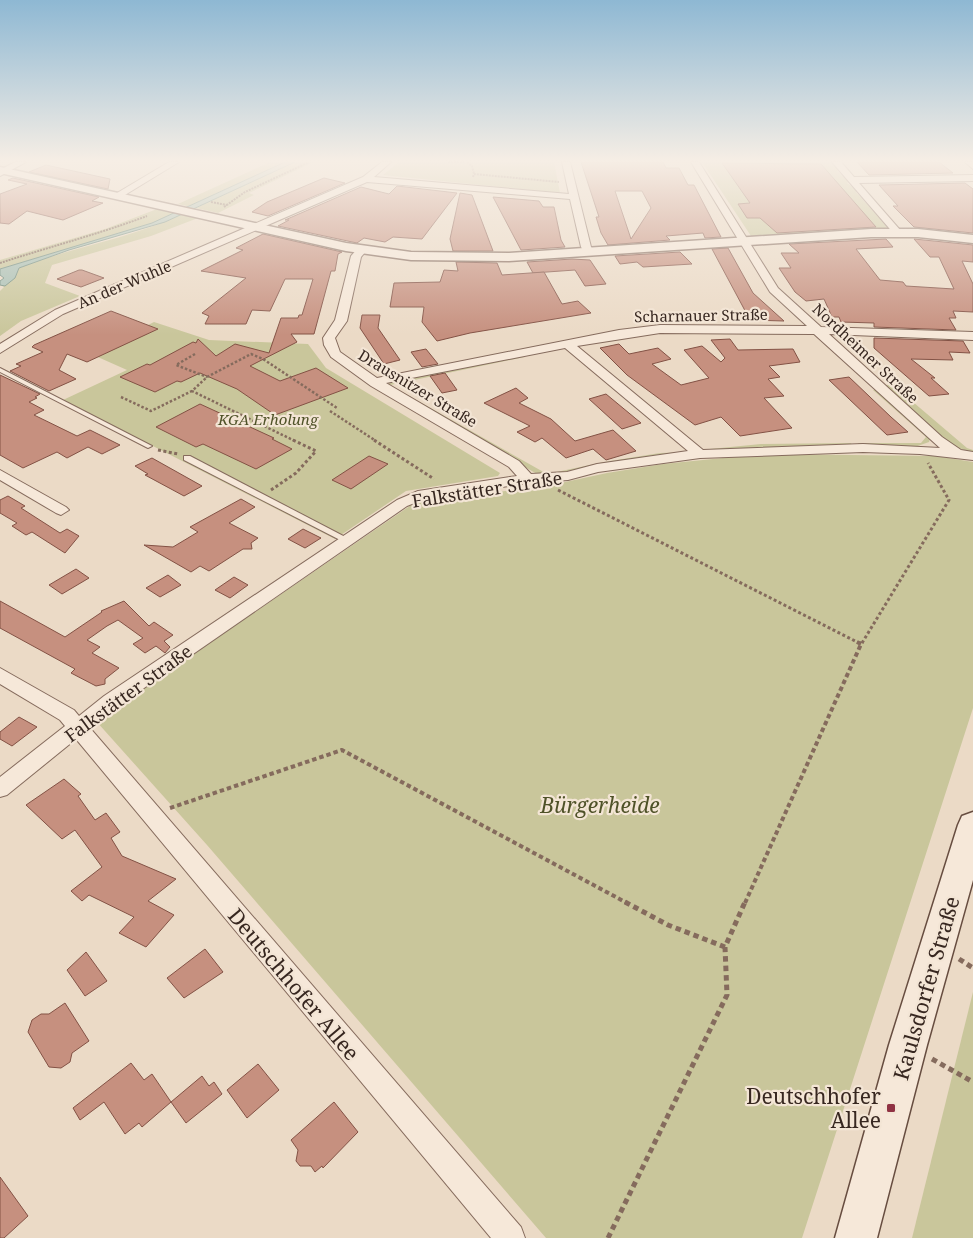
<svg xmlns="http://www.w3.org/2000/svg" width="973" height="1238" font-family="'Noto Serif',serif">
<style>
.green{fill:#c9c69b}
.water{fill:#a7bfb4;stroke:#6f8d80}
.building{fill:#c6907f;stroke:#835245;fill-rule:evenodd}
.lines{fill:none;stroke-linecap:round;stroke-linejoin:round}
.service-casing{stroke:#856b5d;stroke-width:2}
.minor-casing{stroke:#856b5d;stroke-width:2}
.tertiary-casing{stroke:#856b5d;stroke-width:3}
.secondary-casing{stroke:#674d40;stroke-width:3}
.path-far4{stroke:#856b5d;stroke-width:2;stroke-dasharray:2 1;stroke-linecap:butt}
.path-far3{stroke:#856b5d;stroke-width:2.5;stroke-dasharray:2.5 2;stroke-linecap:butt}
.path-far2{stroke:#856b5d;stroke-width:3;stroke-dasharray:3 2.5;stroke-linecap:butt}
.path-far1{stroke:#856b5d;stroke-width:4;stroke-dasharray:4.5 3;stroke-linecap:butt}
.path{stroke:#856b5d;stroke-width:5;stroke-dasharray:5.5 4;stroke-linecap:butt}
.service{fill:#f6e8d9;fill-rule:evenodd}
.minor{fill:#f6e8d9;fill-rule:evenodd}
.tertiary{fill:#f6e8d9;fill-rule:evenodd}
.secondary{fill:#f6e8d9;fill-rule:evenodd}
.poi-dot{fill:#903243;stroke:#f3e5d5;stroke-width:2}
.labels{text-anchor:middle;dominant-baseline:central;stroke-width:4.5;stroke-linejoin:round;paint-order:stroke}
.far-street-label{font-size:15px;fill:#372720;stroke:#f3e5d5}
.far-park-label{font-size:15px;font-style:italic;fill:#4f5228;stroke:#f3e5d5}
.street-label{font-size:18px;fill:#372720;stroke:#f3e5d5}
.near-park-label{font-size:21px;font-style:italic;fill:#4f5228;stroke:#f3e5d5}
.near-street-label{font-size:21px;fill:#372720;stroke:#f3e5d5}
.near-poi-label{font-size:21px;fill:#372720;stroke:#f3e5d5;text-anchor:end}
</style>
<rect width="100%" height="100%" fill="#ebdac6"/>
<g class="green">
<path d="M270 162H285L189 206 196 208 295 162H314L249 193 254 195 218 213 178 204Z"/>
<path d="M399 162H554L560 193 383 175Z"/>
<path d="M702 162H832L839 170 837 171 849 182 847 183 858 191 856 192 889 229 751 236Z"/>
<path d="M157 209 198 218 151 236 52 265 45 283 80 296 21 321 0 336V291L4 287 0 285H5L15 278 19 268C71 247 129 239 180 215L0 269V260L105 229Z"/>
<path d="M154 322 209 340 308 344 326 368 500 473 498 476 406 491 335 539 63 400 127 370 91 354Z"/>
<path d="M521 355 525 357 390 385 547 474 604 462 660 453 693 452 566 475 537 474 388 387 389 382Z"/>
<path d="M881 385H893L967 448 973 450V453L942 442Z"/>
<path d="M879 389 930 439 929 442 912 448 859 447 858 443H921L926 437 873 390Z"/>
<path d="M851 443 852 447 764 448 706 452 700 450 761 444Z"/>
<path d="M763 454 936 456 973 462V708L802 1238H546L207 845 96 721 417 501 542 487 607 473 663 464Z"/>
<path d="M973 992V1238H912Z"/>
</g>
<path class="water" d="M285 162H295L165 222 69 250 19 268 15 278 5 286 0 285V281L4 278 0 275V269L152 223Z"/>
<g class="building">
<path d="M581 162H663L666 168H679L688 185H694L721 237 705 238 703 233 666 236 670 240 608 245 601 233 596 217H599ZM615 191H642L651 208 631 239Z"/>
<path d="M857 162H939L953 173 869 175Z"/>
<path d="M722 163 821 164 876 227 777 233 760 218H747L738 204 750 203Z"/>
<path d="M46 165 110 179 108 189 29 172Z"/>
<path d="M13 178 99 197 92 201 103 203 63 220 27 211 9 224 0 223V194L27 184 8 180Z"/>
<path d="M324 178 345 183 268 216 252 212 267 202Z"/>
<path d="M965 183 973 189V233L914 227 893 206H898L879 185Z"/>
<path d="M397 186 457 193 422 239 393 237 385 242 364 238 357 243 278 226 289 220H285L361 187 389 194Z"/>
<path d="M460 193 472 195 493 251H453L450 239Z"/>
<path d="M493 197 539 201 543 207H554L561 240 565 247 521 250Z"/>
<path d="M263 234 342 252 338 254 335 271H331L314 334H291L297 342 250 366 280 381 316 368 348 388 275 415 237 389 200 373 181 382 177 381 155 392 120 377 147 364 150 365 193 342 196 343 198 339 216 356 235 344 269 353 281 318H298L299 315H302L313 279H285L270 311 252 310 246 324H205L209 316 202 313 246 278 201 271 243 250 236 248Z"/>
<path d="M886 239 893 247 856 249 880 280 903 282 906 286 954 289 939 257H930L914 239 973 245V262L962 261 973 284V312L953 311 956 318H949L956 330 874 327V323L841 322 839 317H832L824 299 806 301 795 292 779 268H791L781 253H799L789 244Z"/>
<path d="M728 248 753 293 784 321 750 320 712 249Z"/>
<path d="M680 252 692 264 643 267 637 262 620 264 615 256Z"/>
<path d="M572 259 590 260 606 284 585 286 575 270 533 273 527 262Z"/>
<path d="M456 262 497 263 502 275 544 272 562 304 578 301 591 313 470 333 437 341 422 322 424 307H390L394 283 440 282 444 270 458 271Z"/>
<path d="M79 270H82L104 278 81 287 57 279Z"/>
<path d="M111 311 158 329 87 362 67 354 59 370 76 379 49 391 10 371 21 366 16 364 43 352 32 347 34 345Z"/>
<path d="M362 315H380L378 328 400 360 384 364 360 328Z"/>
<path d="M874 338 963 341 970 353 949 352 953 360 911 359 935 378H931L949 394 929 396 874 348Z"/>
<path d="M730 339 738 350 793 349 800 362 769 366 780 377 768 379 784 396 764 398 792 428 740 436 721 417 695 425 627 375 600 348 619 344 629 354 658 348 671 359 652 364 681 385 709 378 684 350 702 346 721 362 725 358 711 340Z"/>
<path d="M426 349 438 364 422 367 411 352Z"/>
<path d="M445 373 457 390 442 393 430 376Z"/>
<path d="M0 375 40 394 35 397 37 398 29 402 44 410 34 415 77 436 90 430 120 445 102 454 88 447 67 458 57 452 23 468 0 455Z"/>
<path d="M849 377 891 417 908 432 887 435 829 380Z"/>
<path d="M516 388 528 398 519 403 551 419 575 441 613 430 636 451 606 460 593 449 566 458 542 438 535 442 517 432 530 426 484 403Z"/>
<path d="M606 394 641 423 622 429 589 399Z"/>
<path d="M200 404 274 438 272 439 292 449 256 469 203 444 196 447 156 427Z"/>
<path d="M369 456 388 464 351 489 332 480Z"/>
<path d="M152 458 202 486 184 496 145 475 148 474 135 466Z"/>
<path d="M8 496 25 506 21 508 60 533 67 529 79 536 65 553 32 532 26 535 12 526 17 523 0 513V500Z"/>
<path d="M241 499 255 507 229 523 258 538 251 543 252 549H243L209 571 200 566 191 572 144 545 173 547 198 532 190 527Z"/>
<path d="M303 529 321 538 305 548 288 539Z"/>
<path d="M76 569 89 578 62 594 49 585Z"/>
<path d="M168 575 181 585 160 597 146 588Z"/>
<path d="M234 577 248 585 230 598 215 590Z"/>
<path d="M0 601 65 637 102 612 101 611 124 601 149 626 154 622 173 635 164 641 170 647 165 653 156 646 145 653 133 644 143 638 118 620 107 626 87 640 100 647 92 653 119 668 105 679V684L96 686 71 673 75 669 0 628Z"/>
<path d="M19 717 37 727 12 746 0 739V732Z"/>
<path d="M64 779 81 794 78 796 95 820 106 813 120 832 111 838 122 856 176 879 148 901 174 915 146 947 119 933 134 917 89 895 82 901 71 891 102 867 75 830 62 839 26 805Z"/>
<path d="M205 949 223 972 184 998 167 978Z"/>
<path d="M86 952 107 981 85 996 67 970Z"/>
<path d="M65 1003 89 1041 72 1053 70 1062 61 1068 49 1067 28 1032 32 1020 41 1014H49Z"/>
<path d="M131 1063 144 1080 152 1074 171 1102 202 1076 209 1086 214 1082 222 1094 186 1123 171 1102 142 1127 139 1123 125 1134 104 1102 80 1120 73 1108Z"/>
<path d="M258 1064 279 1090 247 1118 227 1090Z"/>
<path d="M334 1102 358 1132 323 1168 322 1166 315 1172 311 1166H300L296 1161 298 1150 291 1140Z"/>
<path d="M0 1177 28 1216 4 1238H0Z"/>
</g>
<g class="lines">
<defs>
<g id="service">
<path d="M0 368 150 445 152 446 148 448 146 447 0 372Z"/>
<path d="M184 456H190L351 540 350 542H344L184 460Z"/>
</g>
<g id="minor">
<path d="M15 162H26L0 176V170Z"/>
<path d="M169 162H179L120 198 112 196Z"/>
<path d="M382 162H391L374 177 569 194 562 162H570L591 247 595 252 586 254 581 247 570 199 367 182 63 314 0 353V344L55 310 363 177Z"/>
<path d="M691 162H699L778 288 821 327 973 332V340L829 334 942 437 961 450 973 452V460L920 454 863 452 700 458 598 472 568 480 527 483 422 500 407 506 118 706 90 728 521 1227 525 1238H491L76 739 7 795 0 797V777L65 726 60 720 0 684V668L74 710 79 716 104 696 397 500 418 491 517 476 509 467 371 386 331 357 324 345 323 338 335 320 351 256 358 248 367 250 361 257 347 321 335 338 340 352 377 378 619 330 660 325 807 326 770 292ZM660 333 814 334 940 448 863 444 703 450 577 346ZM565 348 688 451 597 464 567 472 531 474 519 461 386 383Z"/>
<path d="M832 162H841L854 177 973 175V181L859 183 901 231V235H895Z"/>
<path d="M965 162H973V169Z"/>
<path d="M0 470 66 507 69 510 61 515 56 513 0 480Z"/>
</g>
<path id="tertiary" d="M0 167 346 243 411 252 509 253 871 229H918L973 235V243L918 237H871L509 261 411 260 346 251 0 173Z"/>
<path id="secondary" d="M973 812V880L927 1045 877 1238H835L889 1045 958 825 962 816Z"/>
</defs>
<use href="#service" class="service-casing"/>
<use href="#minor" class="minor-casing"/>
<use href="#tertiary" class="tertiary-casing"/>
<use href="#secondary" class="secondary-casing"/>
<g class="path-far4">
<path d="M448 162H464"/>
<path d="M467 162 472 166 474 174"/>
<path d="M473 177 474 174 559 182"/>
<path d="M211 202 227 205"/>
<path d="M224 207 245 192 309 162"/>
<path d="M0 263C49 247 99 234 147 216"/>
</g>
<g class="path-far3">
<path d="M195 354 176 365 207 377"/>
<path d="M121 397 151 411 192 391"/>
<path d="M330 411 376 441"/>
<path d="M295 441 192 391 207 377 251 354 263 359 337 408"/>
</g>
<g class="path-far2">
<path d="M374 440 434 479"/>
<path d="M158 450 178 454"/>
<path d="M271 490 296 473 316 451 293 440"/>
<path d="M558 490 859 643"/>
<path d="M862 643 949 500 928 463"/>
</g>
<g class="path-far1">
<path d="M857 642 861 644"/>
<path d="M170 808 342 750 627 903"/>
<path d="M745 903 862 642"/>
</g>
<g class="path">
<path d="M625 902 668 925 725 947"/>
<path d="M959 959 973 968"/>
<path d="M932 1059 973 1082"/>
<path d="M608 1238 727 995 725 947 745 902"/>
</g>
<use href="#service" class="service"/>
<use href="#minor" class="minor"/>
<use href="#tertiary" class="tertiary"/>
<use href="#secondary" class="secondary"/>
</g>
<linearGradient id="sky" x2="0" y2="1"><stop stop-color="#8eb8d3"/><stop offset="0.48" stop-color="#f6eee5"/><stop offset="1" stop-color="#f6eee5" stop-opacity="0"/></linearGradient>
<rect width="973" height="335" fill="url(#sky)"/>
<rect class="poi-dot" x="886" y="1103" width="10" height="10" rx="2.5"/>
<g class="labels">
<g class="far-street-label">
<text transform="translate(124 284) rotate(-23)">An der Wuhle</text>
<text transform="translate(701 315) rotate(-1)">Scharnauer Straße</text>
<text transform="translate(866 353) rotate(43)">Nordheimer Straße</text>
<text transform="translate(418 388) rotate(31)">Drausnitzer Straße</text>
</g>
<g class="far-park-label">
<text x="268" y="419">KGA Erholung</text>
</g>
<g class="street-label">
<text transform="translate(487 489) rotate(-9)">Falkstätter Straße</text>
<text transform="translate(128 693) rotate(-36)">Falkstätter Straße</text>
</g>
<g class="near-park-label">
<text x="600" y="805">Bürgerheide</text>
</g>
<g class="near-street-label">
<text transform="translate(294 984) rotate(50)">Deutschhofer Allee</text>
<text transform="translate(926 988) rotate(-74)">Kaulsdorfer Straße</text>
</g>
<g class="near-poi-label">
<text x="881" y="1096">Deutschhofer<tspan x="881" dy="24">Allee</tspan></text>
</g>
</g>
</svg>
